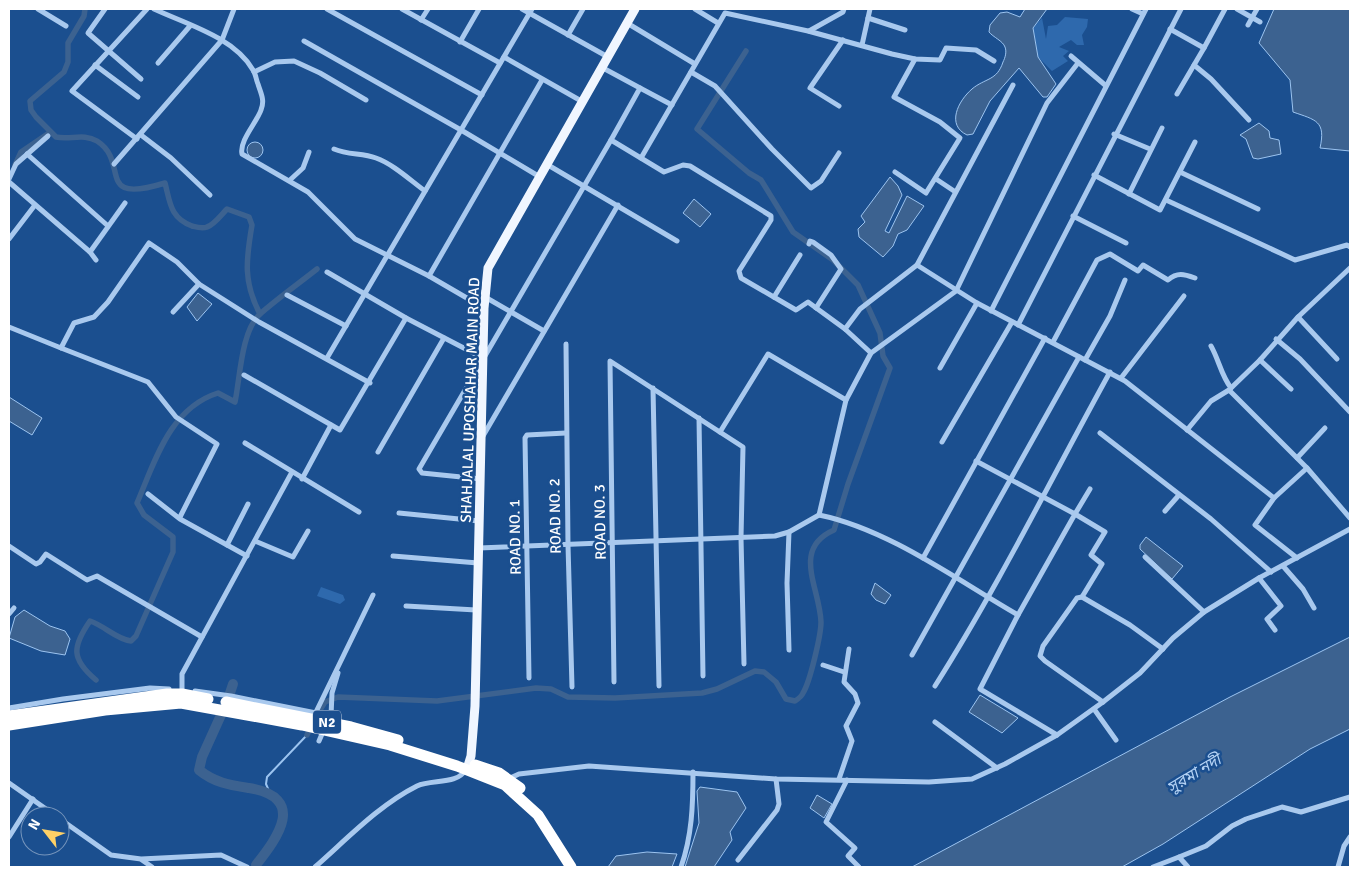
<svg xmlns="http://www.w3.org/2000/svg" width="1359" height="876" font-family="Signika,'Noto Sans Bengali',sans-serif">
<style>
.green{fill:#2e69ad}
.water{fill:#3c6290;stroke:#9cc4f0}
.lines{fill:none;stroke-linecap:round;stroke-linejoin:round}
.stream{stroke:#9cc4f0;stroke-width:2}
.canal{stroke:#3c6290;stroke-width:5.5}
.river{stroke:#3c6290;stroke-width:10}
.street{stroke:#a9c9ee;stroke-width:5}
.primary{stroke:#f0f6ff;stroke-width:9}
.highway{stroke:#fff;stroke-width:11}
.labels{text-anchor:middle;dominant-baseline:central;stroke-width:5;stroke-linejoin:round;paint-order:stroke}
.shield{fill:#1b4f8f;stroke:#bbcadd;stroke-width:1}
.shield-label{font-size:14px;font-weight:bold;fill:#fff}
.street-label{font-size:15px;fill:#fff;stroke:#1b4f8f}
.water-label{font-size:16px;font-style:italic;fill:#b5d3f5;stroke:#1b4f8f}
</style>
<rect width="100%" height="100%" fill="#1b4f8f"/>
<g class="green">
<path d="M1065 17 1088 19 1087 27 1082 35 1084 45H1077L1071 40 1059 47 1069 51 1063 56 1068 61 1052 71 1038 57 1033 28 1042 18 1046 39 1048 26 1057 25Z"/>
<path d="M321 587 343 595 345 600 340 604 317 596Z"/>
</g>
<g class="water">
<path d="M1025 9H1047L1033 28 1038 57 1056 84 1047 97H1043L1019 68 990 101 973 134 967 135C946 125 958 101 972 89 985 78 997 81 1003 62 1005 58 1007 52 1005 47 1003 41 993 37 989 32L990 25 1000 13 1007 12 1020 17Z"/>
<path d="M1274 9H1350V151L1320 148C1326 121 1316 120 1293 112L1290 80 1259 43Z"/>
<path d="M1259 123 1269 131 1270 138 1279 140 1281 154 1258 159 1253 158 1246 139 1240 135Z"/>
<circle cx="255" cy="150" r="8"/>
<path d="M890 177 898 186 902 195 885 231 889 233 907 196 924 206 907 230 898 234 893 246 883 257 859 237 858 229 865 222 861 216Z"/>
<path d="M694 199 711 214 700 227 683 213Z"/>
<path d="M198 293 212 304 197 321 187 307Z"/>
<path d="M9 397 42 418 32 435 9 421Z"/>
<path d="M1146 537 1183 566 1172 579 1140 549V545Z"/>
<path d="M875 583 891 595 885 604 876 600 871 594Z"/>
<path d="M24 610 50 626 65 631 70 639 65 655 41 651 9 638 15 617Z"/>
<path d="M1350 637V729L1310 749 1163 844 1122 867H912L1230 697Z"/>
<path d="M980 695 1018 718 1002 733 969 712Z"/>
<path d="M700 787 737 792 746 808 730 832 732 840 714 867H685L699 823 697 791Z"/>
<path d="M817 795 832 804 824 818 810 808Z"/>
<path d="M647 852 677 854 672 867H608L616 856Z"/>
</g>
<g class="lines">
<path class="stream" d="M272 798 266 784 267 777 307 735"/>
<g class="canal">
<path d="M85 9 84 16 68 43V62L64 72 30 101 31 110 36 117 56 137C70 140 84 133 97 141 131 163 93 205 165 183 170 202 170 218 192 226 196 227 202 229 207 227 214 225 222 214 227 209L249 217 252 225C246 260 243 282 260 314"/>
<path d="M15 165 21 152 49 133"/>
<path d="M96 680C71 659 72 647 90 621 105 626 116 639 131 641L136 636 173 552V537L144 515 137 503C155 461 170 408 218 393L235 402C240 379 241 331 260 314 277 299 298 284 317 269"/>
<path d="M318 713 325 702 338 697 437 701 536 688 551 689 568 697 615 698 702 693 717 689 755 671 764 672 776 682 786 699 795 701C798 699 802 696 803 693 810 682 821 635 821 622 820 588 791 549 834 530L848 484 890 368 883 356 880 333 858 285 833 260 793 232 761 180 749 173 697 129 746 51"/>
<path d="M307 735 308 733"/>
</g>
<g class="river">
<path d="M230 693 233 684"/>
<path d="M221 715 202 757 199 770C215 783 230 785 249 788 307 798 278 837 256 865"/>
</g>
<g class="street">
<path d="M38 9 66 26"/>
<path d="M105 9 88 33 141 79"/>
<path d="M154 9C186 24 234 37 253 70 256 74 256 80 258 84 261 94 265 100 261 110 257 122 239 141 242 154L308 192 355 239 429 276 484 308"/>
<path d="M327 9 482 95"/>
<path d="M402 9 500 63"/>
<path d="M522 9 608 57"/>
<path d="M532 9 461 130 540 177"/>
<path d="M695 9 718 23"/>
<path d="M1132 9 1143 14"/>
<path d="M1237 9 1260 22"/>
<path d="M868 18 905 30"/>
<path d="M421 20 428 9"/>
<path d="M627 23 695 64"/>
<path d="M1248 25 1257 9"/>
<path d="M1170 29 1204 48 1225 9"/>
<path d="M809 31 843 12 844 9"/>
<path d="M568 35 583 9"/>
<path d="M304 41 461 130 327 358"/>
<path d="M460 42 479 9"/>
<path d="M862 45 870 9"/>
<path d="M1071 56 1105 85"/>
<path d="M504 57 583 102"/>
<path d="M158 63 190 26"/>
<path d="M95 65 138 97"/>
<path d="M1194 65 1211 79 1249 120"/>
<path d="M603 68 640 88 611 140 664 172 683 165 690 166 771 216V220L739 271 741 278 796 310 808 302 845 329 860 309 917 265 977 303 1125 381 1274 498 1255 525 1297 558"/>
<path d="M254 72 275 62 294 61 320 73 366 100"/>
<path d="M691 72 715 86 772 149 811 188 821 181 839 153"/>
<path d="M640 88 672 105"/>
<path d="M1177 94 1204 48"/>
<path d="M839 106 810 88 843 40"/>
<path d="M1114 134 1150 149"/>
<path d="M141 135 171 158 210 195"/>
<path d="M137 139 72 91 147 9"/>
<path d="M334 149C348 155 362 153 376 158 393 164 410 180 425 191"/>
<path d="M27 154 108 226"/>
<path d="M641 158 725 13 808 31 892 54 915 59 940 60 946 48 976 50 994 61"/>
<path d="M114 164 222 40 234 9"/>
<path d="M548 165 677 241"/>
<path d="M895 172 926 193 960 138 940 122 894 97 915 59"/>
<path d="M1180 172 1258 209"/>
<path d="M1094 175 1160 210 1195 142"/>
<path d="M9 179 16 164 48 136"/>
<path d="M936 179 954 191"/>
<path d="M290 180 303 168 309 152"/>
<path d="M9 182 90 252 96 260"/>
<path d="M1129 194 1162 128"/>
<path d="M1166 200 1295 260 1347 245 1350 247"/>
<path d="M1073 216 1126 243"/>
<path d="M9 239 35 205"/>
<path d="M809 244 810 241 813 242 831 255 841 269 816 308"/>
<path d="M90 252 125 203"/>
<path d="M917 265 1013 85"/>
<path d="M327 272 406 318 483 358"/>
<path d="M429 276 542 80"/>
<path d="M287 295 346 326"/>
<path d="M485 297 544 331"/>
<path d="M774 297 800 255"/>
<path d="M991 311 1146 9"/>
<path d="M173 312 199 284"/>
<path d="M1298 317 1337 359"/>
<path d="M1018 325 1181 9"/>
<path d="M9 327 61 348 74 323 94 317 108 302 149 243 177 262 199 284 259 322 370 383"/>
<path d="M845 329 871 353"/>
<path d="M1276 339 1300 359 1350 412"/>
<path d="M1053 342 1097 260 1110 254 1138 271 1143 265 1168 280C1177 272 1184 274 1195 278"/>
<path d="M566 344 568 545 572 687"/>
<path d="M1211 346C1219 360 1221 375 1231 388"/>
<path d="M61 348 148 382 176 417 217 444 180 517"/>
<path d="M1085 360 1110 316 1125 280"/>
<path d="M1260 360 1291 389"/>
<path d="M940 368 977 303"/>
<path d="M244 375 340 430 406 318"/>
<path d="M1121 378 1184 296"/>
<path d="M653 388 659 686"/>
<path d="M1229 390 1260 360 1298 317 1350 268"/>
<path d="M699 418 703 676"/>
<path d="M1187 430 1211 401 1229 390 1307 468 1350 518"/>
<path d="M720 432 768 354 846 400"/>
<path d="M1100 433 1211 519 1271 572"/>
<path d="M483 436 618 205"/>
<path d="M942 442 1012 322"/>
<path d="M245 443 359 512"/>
<path d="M378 452 444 338"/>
<path d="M1297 458 1325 428"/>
<path d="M976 461 1075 514 1018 615 980 689 1057 735"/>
<path d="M302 479 331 425"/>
<path d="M481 479 422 473 419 469 611 140"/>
<path d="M148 494 180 519 247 556"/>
<path d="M1274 498 1307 468"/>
<path d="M1165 511 1179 495"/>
<path d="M399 513 479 521"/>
<path d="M819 515 846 400 871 353 956 291 1047 103 1078 63"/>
<path d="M789 532 787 583 789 650"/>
<path d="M255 541 293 557 308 531"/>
<path d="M227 545 248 504"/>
<path d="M9 546 36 564 40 562 46 554 87 580 97 576 202 637"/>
<path d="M479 548 775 536 789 532 819 515C888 529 957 580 1018 615"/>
<path d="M393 556 478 563"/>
<path d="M1145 557 1204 612"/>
<path d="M923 558 1045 338"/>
<path d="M1283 566 1303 589 1314 608"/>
<path d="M1259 578 1281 606 1267 619 1275 630"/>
<path d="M1082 597 1102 564 1091 555 1105 532 1075 514 1090 489"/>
<path d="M406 606 476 610"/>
<path d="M9 614 14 608"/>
<path d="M912 655 1079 357"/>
<path d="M823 665 844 672"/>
<path d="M529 678 525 438 527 435 566 433"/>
<path d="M614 682 610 361 743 447 741 538 744 664"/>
<path d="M935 686C999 585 1052 477 1110 372"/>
<path d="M195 691 231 696 316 713"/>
<path d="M182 695V674L292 472"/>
<path d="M1103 702 1045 661 1040 656 1043 646 1077 598 1082 597 1130 625 1163 649"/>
<path d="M9 708 63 699 150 688 169 689"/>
<path d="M1094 709 1116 740"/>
<path d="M315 714 373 595"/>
<path d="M331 716 332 693 338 673"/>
<path d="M935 722 997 768"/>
<path d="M319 741 322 734"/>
<path d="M508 779 519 774 589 766 776 779 929 782 972 779 1005 764 1057 735 1103 702 1140 673 1173 638 1204 612 1259 578 1350 529"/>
<path d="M839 779 852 741 846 726 858 703 855 694 844 682 849 649"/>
<path d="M847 780 826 822 855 848 848 856 859 867"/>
<path d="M9 783 56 816"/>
<path d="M60 819 111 855 141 859 221 855 247 867"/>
<path d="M9 837 33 799"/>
<path d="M1179 857 1206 846 1232 826 1246 819 1282 807 1301 812 1350 797"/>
<path d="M142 860 152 867"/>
<path d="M738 860 777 810 779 804 776 779"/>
<path d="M315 867C347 839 379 805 417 786 432 779 458 785 466 769"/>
<path d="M681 867C692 836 693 805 693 772"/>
<path d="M1153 867 1179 857 1188 867"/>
<path d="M1338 867 1344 846 1350 837"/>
</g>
<path class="primary" d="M467 769 471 756 475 706 484 308 488 268 635 9"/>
<g class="highway">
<path d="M226 702 351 727 398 740"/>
<path d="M9 716 167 694H182L208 699"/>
<path d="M9 725 105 710 181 703 302 725 390 745 457 766 505 785 538 815 571 867"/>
<path d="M475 765 499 773 520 788"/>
</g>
</g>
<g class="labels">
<rect class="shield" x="313" y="710.5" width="28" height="23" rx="4"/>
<g class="shield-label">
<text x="327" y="722">N2</text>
</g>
<g class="street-label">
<text transform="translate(470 400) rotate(-88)">SHAHJALAL UPOSHAHAR MAIN ROAD</text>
<text transform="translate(555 516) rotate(-91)">ROAD NO. 2</text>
<text transform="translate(600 522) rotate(-91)">ROAD NO. 3</text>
<text transform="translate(515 537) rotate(-91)">ROAD NO. 1</text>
</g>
<g class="water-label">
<text transform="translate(1194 774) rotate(-31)">সুরমা নদী</text>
</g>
</g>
<rect width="1359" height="876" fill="none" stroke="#ffffff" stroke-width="20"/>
<g transform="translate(45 831) rotate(301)"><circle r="24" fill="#1b4f8f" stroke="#7695bc"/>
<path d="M0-4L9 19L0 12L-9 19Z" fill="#ffd166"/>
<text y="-8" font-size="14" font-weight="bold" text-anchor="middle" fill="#ffffff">N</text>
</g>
</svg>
